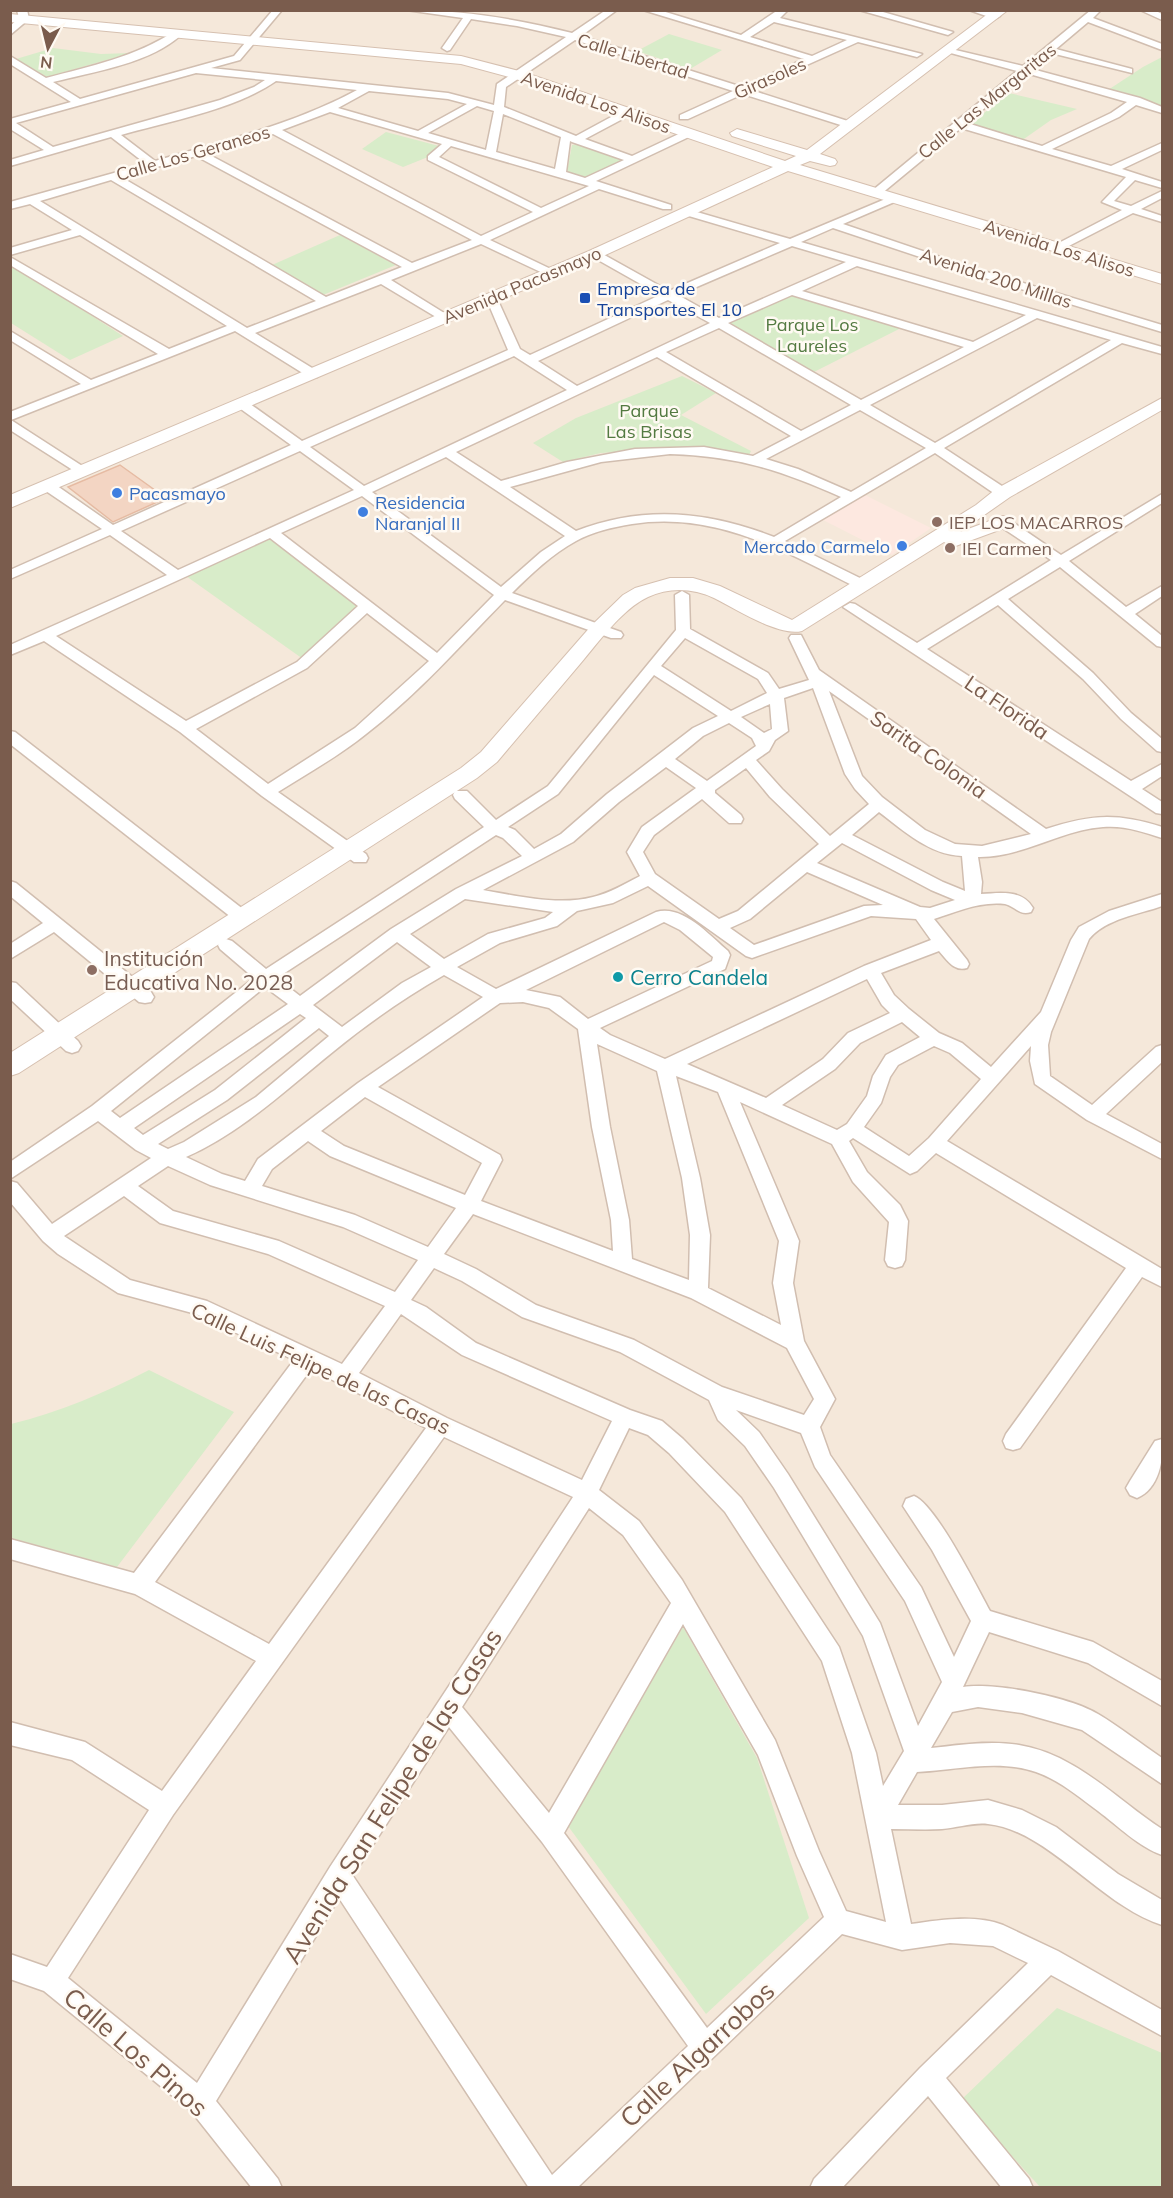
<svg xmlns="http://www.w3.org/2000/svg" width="1173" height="2198" font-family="Mulish,sans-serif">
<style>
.residential{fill:#f5e8da}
.commercial{fill:#fde8e0}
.green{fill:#d8ecc9}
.building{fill:#f3d5c3;stroke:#e6bba3;stroke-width:1.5}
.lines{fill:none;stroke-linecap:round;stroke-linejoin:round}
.street-casing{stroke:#d1beb0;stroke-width:3}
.secondary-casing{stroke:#d6c0b0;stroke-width:2}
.street{fill:#fff;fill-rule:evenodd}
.secondary{fill:#fff;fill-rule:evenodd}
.transit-dot{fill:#1a4fb4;stroke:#fffaf3;stroke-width:2}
.shop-dot{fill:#3f7fe0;stroke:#fffaf3;stroke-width:2}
.education-dot{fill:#8d6e63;stroke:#fffaf3;stroke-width:2}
.culture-dot{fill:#0f9aa8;stroke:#fffaf3;stroke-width:2}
.labels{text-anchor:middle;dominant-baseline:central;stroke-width:5;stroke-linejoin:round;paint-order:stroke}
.far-street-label{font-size:18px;fill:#7a5c4d;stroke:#fffaf3}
.far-transit-label{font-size:18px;fill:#164399;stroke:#fffaf3;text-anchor:start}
.far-park-label{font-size:18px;fill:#537a41;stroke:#fffaf3}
.far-shop-label{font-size:18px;fill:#366cbe;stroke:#fffaf3;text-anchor:start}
.far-education-label{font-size:18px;fill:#785e54;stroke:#fffaf3;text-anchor:start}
.street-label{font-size:21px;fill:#7a5c4d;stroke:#fffaf3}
.education-label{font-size:21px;fill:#785e54;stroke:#fffaf3;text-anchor:start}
.culture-label{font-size:21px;fill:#0d838f;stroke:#fffaf3;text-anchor:start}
.near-street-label{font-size:26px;fill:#7a5c4d;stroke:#fffaf3}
</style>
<rect width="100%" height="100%" fill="#fdf6ec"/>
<rect class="residential" x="11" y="11" width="1151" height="2176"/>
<path class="commercial" d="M865 495 931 528 892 555 823 520Z"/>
<g class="green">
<path d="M669 34 722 50 690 69 637 51Z"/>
<path d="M53 48 101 54 131 53 47 77 16 59Z"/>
<path d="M1162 57V107L1108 90 1143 67Z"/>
<path d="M1009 93 1077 109 1051 120 1021 141 969 125Z"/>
<path d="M386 132 439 146 428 157 403 167 362 149Z"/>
<path d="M582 144 618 157 620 161 586 177 567 172 572 145Z"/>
<path d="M340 235 396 265 323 295 272 265Z"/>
<path d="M10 263 123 336 70 360 11 323Z"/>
<path d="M791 293 901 328 812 373 725 323Z"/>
<path d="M682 376 716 393 681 415 751 451 749 455 680 447 601 453 563 462 533 443 576 418Z"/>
<path d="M271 537 359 608 303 659 186 576Z"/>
<path d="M149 1370 234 1412 117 1567 11 1538V1424C60 1412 104 1393 149 1370Z"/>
<path d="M683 1627 757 1758 809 1918 706 2014 568 1826Z"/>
<path d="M1057 2008 1162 2053V2187H1040L961 2100Z"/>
</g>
<path class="building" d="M120 465 166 498 113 522 68 487Z"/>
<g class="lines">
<defs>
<g id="street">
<path d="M17 10H27L29 19 10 35V26L19 18Z"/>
<path d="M273 10H282L240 60 211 68 448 93 494 105 497 84 566 37 517 26 471 19 450 50 447 51 442 48 463 18 406 10C463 10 517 19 572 33L606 10H617L581 36 742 87 804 59 643 10H659L741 35 778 10H788L780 18 922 54 917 57 858 42 751 90 854 123 855 125 850 128 743 94 688 119H680V115L733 91 575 40 506 87 504 107 576 136 624 110H632V114L585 139 632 156 685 131H693V135L596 181 671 205V209H663L599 189 490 240 555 271V275H547L481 244 391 280 449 316V320H441L381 284 255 333 317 371V377H309L235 331 11 420 90 471 84 475 79 474 10 430V412L81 384 10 340V331L91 380 158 354 10 265V257L169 349 227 326 80 235 10 255V248L72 230 30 204 10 209V202L146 164 111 137 10 166V160L44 150 10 129V119L71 102 10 64V56L46 78C91 66 135 57 175 31L183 33C153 63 93 72 53 82L80 99 234 56ZM774 22 847 40 812 56 750 37ZM196 73 265 80 254 87 220 100 53 147 16 123ZM276 81 357 90C294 124 224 141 155 161L121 135C170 121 234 110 276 81ZM369 91 448 99 467 104 418 131 338 108ZM477 106 494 111 486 150 428 133ZM330 112 442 144 428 156V160L533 212 481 236 282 130ZM503 114 561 137 555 169 496 152ZM273 134 472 240 412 263 206 153ZM570 141 572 142 624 160 585 178 566 172ZM451 146 589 186 541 208 439 157ZM196 156 402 267 326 297 121 177ZM111 180 316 301 247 328 40 201Z"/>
<path d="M859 10H876L953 32 948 35Z"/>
<path d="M969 10H985L1000 16 995 19Z"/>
<path d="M1091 10H1101L1093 18 1162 44V50L1088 22 1056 49 1132 69V73L1051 53 1032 69 1140 98 1162 107V113L1136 105 1119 117 1052 149 1111 166 1162 143V150L1122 169 1162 182V188L1135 180 1114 201 1131 206 1162 191V198L1141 209 1162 216V222L1133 213 1061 250H1053V246L1122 210 1102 202 1126 177 961 128 881 194H873V190L1017 71 947 52V48L1023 66ZM1026 73 1127 102 1111 113 1042 146 967 123Z"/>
<path d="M1140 10H1154L1162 14V20Z"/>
<path d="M895 195 900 198 899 200 843 224 967 266 1162 325V332L959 270 833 228 801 242 1162 347V354L1122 343 944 448 1008 490 1010 493 1008 496H998L935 453 785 541 866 581 868 584 866 587H856C785 551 715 511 632 524 613 527 592 532 576 541 552 554 531 574 512 593L621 632 623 635 621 638H611L505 600C460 646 417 695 366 734 339 756 308 773 278 792L366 854 368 858 366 862H354L262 796 180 732 44 641 10 655V645L167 575 110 535 10 579V570L102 529 43 489 41 486 43 483H53L113 525 291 445 238 407 236 404 238 401H246L302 441 508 350 486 298 488 296H496L520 349 530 355 660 295 591 256V252H599L669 291 780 243 682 214V210H690L790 239ZM792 246 846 262 719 318 678 295ZM857 266 1026 315 973 342 802 291ZM792 295 964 347 861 400 728 323ZM668 300 710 323 577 386 538 361ZM1037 318 1111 340 935 443 870 405ZM719 328 851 405 801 431 666 352ZM514 356 567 390 364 486 310 447ZM657 357 791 436 753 456 704 447 635 449 567 462 501 481 456 452ZM860 410 926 448 851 492 798 469 766 459ZM300 451 354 490 178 570 121 531ZM670 454C737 456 780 470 841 497L774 537C708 511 643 505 576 531L510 487 601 462ZM446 457 565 536 541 552 501 587 372 492ZM362 496 494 595 437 653 281 533ZM270 538 358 606 297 662 186 721 56 636ZM367 613 429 661 355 728 268 784 196 729 307 668Z"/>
<path d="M1162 494V503L1069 561 1126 607 1162 586V596L1135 614 1162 636V647L1157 646 1060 567 1008 599 1093 673 1131 713 1162 739V752L1157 751 1121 719 1083 679 998 605 927 649 1131 781 1162 764V776L1142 789 1162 802V814L1156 813 843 607 850 603 855 604 917 643 1051 560 998 525 996 522 998 519H1008L1061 555Z"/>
<path d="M682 591 689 595 690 629 768 673 779 689 809 680 789 638 791 635H801L819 670 1046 829C1092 814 1117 813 1162 827V838C1143 832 1124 825 1103 827 1061 830 1021 858 978 857L982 882 981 894C1000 893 1022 889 1033 908L1031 912C1019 916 1015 906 1005 904 980 901 956 912 934 919L967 960 969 964 967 968C954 972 947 960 939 951L881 973 894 995 909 1009 939 1033 962 1043 991 1067 1041 1012 1071 940 1079 927 1109 911 1162 894V906C1140 914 1105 919 1089 939L1051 1032 1048 1045 1050 1076 1092 1105 1156 1047 1162 1045V1062L1106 1114 1162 1144V1159L1087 1120 1035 1084 1030 1061 1031 1046 947 1141 1162 1269V1287L1142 1277 1020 1448 1013 1450 1006 1448 1003 1441 1006 1434 1126 1268 936 1153 917 1171 910 1174 853 1138 849 1141 867 1172 900 1205 908 1221 905 1260 902 1266 895 1268 888 1266 885 1260 889 1222 853 1182 832 1144 740 1102 799 1241 793 1283 804 1341 835 1399 820 1427 830 1455 921 1587 954 1657 971 1621 932 1550 903 1506 906 1499 914 1496C936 1505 977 1587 990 1611L1093 1642 1162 1681V1706L1088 1663 989 1632 963 1687C995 1682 1070 1697 1098 1714 1120 1727 1141 1744 1162 1758V1784L1082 1730 1022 1713 978 1707 952 1712 931 1748C960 1745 991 1740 1019 1745 1076 1754 1117 1800 1162 1829V1855C1139 1847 1118 1826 1098 1811 1079 1797 1059 1780 1036 1772 1000 1759 955 1770 917 1772L898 1805H942L988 1800 1022 1810 1056 1827 1118 1874 1162 1900V1925C1101 1906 1048 1830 988 1824 974 1822 957 1828 942 1829 926 1830 908 1829 891 1829L911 1924C940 1920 975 1914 1003 1925L1058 1951 1162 2010V2036L1051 1975 946 2078 1029 2179 1033 2188H1002L928 2096 842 2188H810L814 2179 920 2068 1028 1963 993 1946 950 1943 902 1950 842 1934 577 2188H529L339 1898 216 2101 278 2179 282 2188H252L191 2111 44 1991 10 1979V1954L47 1967 149 1810 72 1760 10 1745V1722L85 1742 162 1791 256 1661 135 1594 10 1559V1539L134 1573 294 1360 196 1314 118 1293 58 1254 43 1241 10 1202V1181L17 1183 52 1224 151 1158 136 1150 98 1121 10 1179V1162L92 1106 254 978 220 949 218 945 220 941 226 939 232 941 266 969 484 827 455 799 453 795 455 791H467L496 820 548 786 676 630 675 595ZM685 638 758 679 767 693 731 711 661 666ZM654 675 718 716 693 728 607 794 561 834 534 849 515 830 508 827 558 794ZM813 688 845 774 855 789 869 804 830 836 782 789 756 760 769 751 775 740 788 731 784 698ZM829 691 1031 834 982 846 955 844 925 830 882 797 862 776ZM770 704 772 729 764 733 741 717ZM729 723 752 738 756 746 707 781 675 759 703 736ZM666 767 696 788 642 827 627 852 640 876C625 884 610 893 593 897 558 906 518 896 483 890L573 842 619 802ZM746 768 770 797 819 844 738 911 719 919 655 874 643 852 654 835 702 799 729 823H741L743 819 741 815 715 793V790ZM879 812C904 831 930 855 962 856L965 891 943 882 852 835ZM496 835 503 838 522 856 456 889 391 929 300 996 277 978ZM842 843 931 890 955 900 930 908 920 907 817 863ZM807 872 883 905 864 906 754 945 730 928 750 919ZM648 886 746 956 752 958 871 916 916 919 931 940 864 966 665 1059 610 1035 600 1028 725 969 730 955 728 951C710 936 683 904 656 912L496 989 457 967 500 943 557 926 577 911 613 903ZM465 899 553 912 545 918 488 934 444 959 410 934ZM664 922 680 930 713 957 712 961 588 1019 560 997 526 990ZM397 942 431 967 402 983 342 1027 313 1005ZM444 975 483 997 358 1083 258 1159 245 1181 222 1174 186 1157C242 1132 287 1089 334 1051 368 1023 406 997 444 975ZM867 979 882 1005 890 1013 848 1033 823 1059 766 1098 687 1064ZM265 987 288 1004 120 1118 111 1111ZM523 1002 549 1008 578 1029 592 1127 611 1220 613 1251 481 1201 502 1160 500 1155 378 1087 500 1003ZM300 1014 306 1018 215 1090 143 1135 134 1128ZM902 1022 920 1037 886 1055 873 1076 867 1096 847 1124 837 1130 782 1105 835 1069 860 1043ZM319 1028 329 1036 256 1097 184 1142 168 1149 158 1144 227 1100ZM597 1044 657 1071 682 1178 690 1235 689 1280 632 1259 629 1220 610 1127ZM934 1046 950 1053 981 1079 929 1138 909 1156 864 1127 881 1103 890 1077 898 1065ZM676 1076 718 1092 779 1241 773 1283 781 1325 708 1288 710 1235 700 1178ZM365 1097 482 1163 465 1195 344 1146 321 1131ZM308 1141 330 1156 456 1208 428 1247 355 1215 262 1186 272 1169ZM168 1166 210 1185 343 1227 418 1260 395 1292 279 1241 173 1211 138 1186ZM124 1196 160 1223 268 1254 385 1306 342 1364 207 1301 130 1280 64 1236ZM473 1214 691 1298 787 1348 814 1399 804 1415 722 1387 634 1340 536 1305 476 1269 444 1254ZM434 1268 462 1281 522 1317 620 1352 709 1400 718 1420 745 1446 774 1488 863 1636 904 1751 883 1786 876 1753 839 1647 741 1498 683 1439 662 1421 630 1410 476 1343 426 1307 411 1300ZM401 1314 462 1355 612 1421 582 1480 447 1418 359 1373ZM311 1369 426 1428 269 1644 155 1582ZM736 1410 801 1433 815 1467 905 1601 942 1682 918 1726 880 1623 788 1474 759 1432ZM629 1428 648 1435 669 1453 725 1512 822 1661 852 1753 886 1922 846 1911 819 1851 775 1740 682 1580 639 1521 599 1490ZM444 1437 573 1497 330 1867 197 2083 68 1978 173 1815ZM589 1508 623 1535 671 1603 549 1813 462 1707ZM683 1624 758 1755 797 1856 824 1917 707 2028 564 1833ZM449 1727 542 1842 688 2046 552 2175 353 1876Z"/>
<path d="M10 731 15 732 248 913 250 917 248 921H236L10 744Z"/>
<path d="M10 881 16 883 151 992 154 997 151 1002 145 1003 139 1002 54 932 10 959V944L43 923 10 896Z"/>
<path d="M10 982 16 983 78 1041 81 1046 78 1051 72 1053 66 1051 10 999Z"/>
<path d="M1162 1439C1164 1459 1159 1489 1137 1498L1130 1495 1126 1488 1130 1481 1155 1441Z"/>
</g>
<g id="secondary">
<path d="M993 10H1008L820 154 835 159 837 162 835 165 830 166 810 161 800 165 1162 274V284L788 171 601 257 10 508V495L589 251 773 167 513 78 461 64 10 22V14L461 56 523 72 785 161 796 156 732 136 730 133 737 129 807 150Z"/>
<path d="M1162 398V410L1010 497 960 532 1003 516 1010 518 1012 522 1010 526 953 547 944 542 802 631C779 637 736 609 714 598 693 588 669 587 648 597 622 609 598 643 580 664 552 697 524 730 497 762L477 778 19 1073 10 1076V1053L461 768 481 752 592 625 623 595 635 588 670 578H693L720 586 792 620 976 505 996 489Z"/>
</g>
</defs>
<use href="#street" class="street-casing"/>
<use href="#secondary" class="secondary-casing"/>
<use href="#street" class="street"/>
<use href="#secondary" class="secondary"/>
</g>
<rect class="transit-dot" x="579" y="292" width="12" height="12" rx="3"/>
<g class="shop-dot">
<circle cx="117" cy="493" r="6"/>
<circle cx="363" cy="512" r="6"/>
<circle cx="902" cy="546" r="6"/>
</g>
<g class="education-dot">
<circle cx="937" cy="522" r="6"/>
<circle cx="950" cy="548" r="6"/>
<circle cx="92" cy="970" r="6"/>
</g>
<circle class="culture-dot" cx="618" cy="977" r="6"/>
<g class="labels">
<g class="far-street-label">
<text transform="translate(633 56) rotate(17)">Calle Libertad</text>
<text transform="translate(770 78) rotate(-24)">Girasoles</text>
<text transform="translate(987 101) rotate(-39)">Calle Las Margaritas</text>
<text transform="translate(596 102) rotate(19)">Avenida Los Alisos</text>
<text transform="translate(193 153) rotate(-16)">Calle Los Geraneos</text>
<text transform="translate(1059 248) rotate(17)">Avenida Los Alisos</text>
<text transform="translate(996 278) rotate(18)">Avenida 200 Millas</text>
<text transform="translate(522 285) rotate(-23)">Avenida Pacasmayo</text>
</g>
<g class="far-transit-label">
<text x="597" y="288">Empresa de<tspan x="597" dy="21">Transportes El 10</tspan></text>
</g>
<g class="far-park-label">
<text x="812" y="324">Parque Los<tspan x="812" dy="21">Laureles</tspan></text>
<text x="649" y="410">Parque<tspan x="649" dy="21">Las Brisas</tspan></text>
</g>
<g class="far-shop-label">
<text x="129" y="493">Pacasmayo</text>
<text x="375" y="502">Residencia<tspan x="375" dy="21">Naranjal II</tspan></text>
<text x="890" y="546" text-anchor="end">Mercado Carmelo</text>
</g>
<g class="far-education-label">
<text x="949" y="522">IEP LOS MACARROS</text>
<text x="962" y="548">IEI Carmen</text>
</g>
<g class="street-label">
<text transform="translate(1007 707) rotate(34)">La Florida</text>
<text transform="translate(929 754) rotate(35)">Sarita Colonia</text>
<text transform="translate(321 1368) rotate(25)">Calle Luis Felipe de las Casas</text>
</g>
<g class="education-label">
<text x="104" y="958">Institución<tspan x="104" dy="24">Educativa No. 2028</tspan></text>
</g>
<g class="culture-label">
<text x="630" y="977">Cerro Candela</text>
</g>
<g class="near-street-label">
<text transform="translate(392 1796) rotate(-58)">Avenida San Felipe de las Casas</text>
<text transform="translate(136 2052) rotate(41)">Calle Los Pinos</text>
<text transform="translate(697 2054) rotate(-43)">Calle Algarrobos</text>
</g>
</g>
<rect width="1173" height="2198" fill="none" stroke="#7a5c4d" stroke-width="24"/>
<g transform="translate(48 48) rotate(187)" stroke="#fffaf3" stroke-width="4.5" paint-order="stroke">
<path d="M0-4.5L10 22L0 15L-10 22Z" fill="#7a5c4d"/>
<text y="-9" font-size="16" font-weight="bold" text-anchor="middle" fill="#7a5c4d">N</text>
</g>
</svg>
